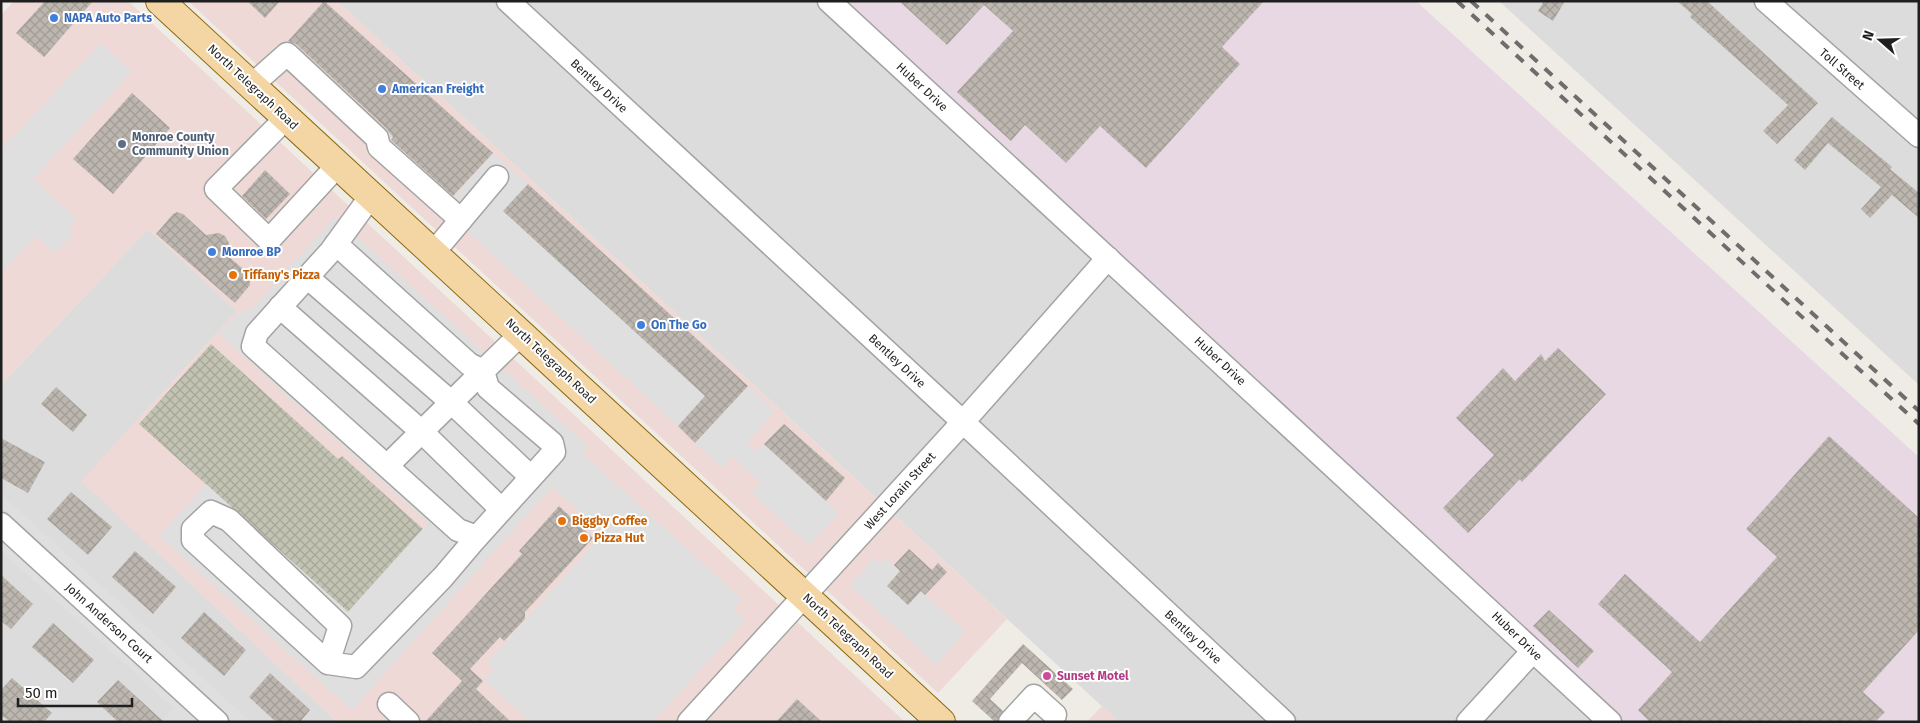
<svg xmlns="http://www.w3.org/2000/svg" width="1920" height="723" font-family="'Fira Sans',sans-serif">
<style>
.residential{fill:#dddcdc}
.commercial{fill:#eed9d6}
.industrial{fill:#e7d8e4}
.construction{fill:url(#construction-cross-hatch)}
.parking{fill:#dfdfdf}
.building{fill:url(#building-cross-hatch)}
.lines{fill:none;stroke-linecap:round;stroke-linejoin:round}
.minor-casing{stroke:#a3a3a3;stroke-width:25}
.major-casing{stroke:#8d690d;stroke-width:30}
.minor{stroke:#fff;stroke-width:22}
.major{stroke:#f4d6a5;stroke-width:28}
.rail{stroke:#6d6d6d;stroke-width:4;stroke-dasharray:10 10;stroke-linecap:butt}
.shop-dot{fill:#3f7fe0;stroke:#fff;stroke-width:2}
.service-dot{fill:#5c6f8a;stroke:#fff;stroke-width:2}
.food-dot{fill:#e8710a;stroke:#fff;stroke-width:2}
.hotel-dot{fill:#d1479c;stroke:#fff;stroke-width:2}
.labels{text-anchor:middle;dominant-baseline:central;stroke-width:4;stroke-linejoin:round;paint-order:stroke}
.shop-label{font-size:12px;font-weight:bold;fill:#366cbe;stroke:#fff;text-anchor:start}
.street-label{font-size:12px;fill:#1f1f1f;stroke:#fff}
.service-label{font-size:12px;font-weight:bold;fill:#4e5e75;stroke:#fff;text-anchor:start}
.food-label{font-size:12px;font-weight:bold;fill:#c56008;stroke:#fff;text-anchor:start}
.hotel-label{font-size:12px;font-weight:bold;fill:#b23c85;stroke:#fff;text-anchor:start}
</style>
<defs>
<pattern id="construction-cross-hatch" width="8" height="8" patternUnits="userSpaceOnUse" patternTransform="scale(1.25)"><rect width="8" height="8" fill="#c2c3b2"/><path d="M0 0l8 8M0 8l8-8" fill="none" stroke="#a6a799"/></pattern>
<pattern id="building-cross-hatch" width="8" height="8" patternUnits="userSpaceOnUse" patternTransform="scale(1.25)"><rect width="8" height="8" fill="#bcb6af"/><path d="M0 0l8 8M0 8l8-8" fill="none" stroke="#a19c96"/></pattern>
</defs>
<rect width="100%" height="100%" fill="#efece6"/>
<g class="residential">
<path d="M337 1H833L1611 722H1119Z"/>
<path d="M1499 1H1919V385Z"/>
<path d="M148 229 237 311 82 481 337 722H1V385Z"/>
</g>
<g class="commercial">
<path d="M14 1H128L905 722H337L81 481 237 311 148 229 1 385V15Z"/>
<path d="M188 1H337L1007 619 938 693Z"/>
<path d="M1102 706 1119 722H1087Z"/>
</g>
<path class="industrial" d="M832 1H1416L1919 457V722H1610Z"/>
<path class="construction" d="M211 344 338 459 342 456 423 529 348 612 139 424Z"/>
<g class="parking">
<path d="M288 41 393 137 387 144 449 201 493 153 528 184 504 211 705 396 678 426 276 55Z"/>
<path d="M101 43 132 72 33 179 76 219 68 228 74 233 55 253 36 236 1 273V150Z"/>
<path d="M335 217 589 447 583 454 742 599 734 609 746 620 653 722H530L484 680 494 669 487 662 604 533 552 487 352 710 159 536 206 484 348 612 428 523 219 334 238 313 251 310Z"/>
<path d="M748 386 775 411 747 443 757 452 764 444 839 513 809 546 752 493 760 483 733 457 722 468 695 443Z"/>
<path d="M1 494 251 722H161L173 708 1 551Z"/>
<path d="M885 557 900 571 887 586 908 605 921 591 966 632 936 665 850 585 874 558 880 563Z"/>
</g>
<g class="building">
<path d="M45 1H93L44 57 16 33Z"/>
<path d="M247 1H280L265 18Z"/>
<path d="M324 1 493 153 453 196 391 140 393 137 386 128 296 44 288 41Z"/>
<path d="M899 1H1264L1222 47 1240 64 1146 168 1100 126 1066 163 1025 125 1011 141 957 92 1013 31 984 5 947 45Z"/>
<path d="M1544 1H1565L1553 21 1538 11Z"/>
<path d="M1677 1H1707L1818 103 1777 144 1763 131 1788 105 1690 17 1692 14Z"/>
<path d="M132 93 170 128 113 194 73 159Z"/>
<path d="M1832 117 1892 167 1890 169 1919 193V218L1892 195 1870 218 1861 209 1881 187 1828 143 1805 170 1794 160Z"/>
<path d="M265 170 290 194 266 219 242 196Z"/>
<path d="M528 184 748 386 695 443 678 426 705 396 503 211Z"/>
<path d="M177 212 183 214 206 235 219 233 225 236 229 243 228 256 250 275V285L235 303 156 234 173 214Z"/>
<path d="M1558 348 1606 394 1522 482 1520 479 1468 533 1443 508 1494 455 1456 418 1503 368 1515 381 1541 354 1545 361Z"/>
<path d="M56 387 87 415 73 432 41 404Z"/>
<path d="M784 424 845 478 826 501 764 444Z"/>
<path d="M1829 436 1919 518V630L1863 692 1885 712 1875 722H1650L1638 710 1672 672 1598 604 1625 574 1700 642 1777 557 1746 529Z"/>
<path d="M1 438 45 462 28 493 1 478Z"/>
<path d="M71 492 112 527 88 555 47 519Z"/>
<path d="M559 506 593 538 525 612V619L504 641 500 637 470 669 483 681 476 689 511 722H425L462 681 432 653 522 554 519 551Z"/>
<path d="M909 549 932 570 938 563 947 572 925 595 921 591 908 605 887 586 900 571 894 565Z"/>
<path d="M135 551 176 587 153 614 112 577Z"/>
<path d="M1 575 33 604 11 629 1 621Z"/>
<path d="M1549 610 1594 651 1578 668 1533 626Z"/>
<path d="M204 612 246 650 224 676 181 638Z"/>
<path d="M53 623 94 660 73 683 32 647Z"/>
<path d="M1023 644 1073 689 1062 700 1022 663 990 699 1003 711 997 722H995L972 701Z"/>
<path d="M270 673 310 710 300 722H276L249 697Z"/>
<path d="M12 678 52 713 44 722H10L1 715V690Z"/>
<path d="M118 680 164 722H118L97 702Z"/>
<path d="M797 699 822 722H776Z"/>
</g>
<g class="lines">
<defs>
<g id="minor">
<path d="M508 1 963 422 1284 722"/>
<path d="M829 1 1610 722"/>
<path d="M1766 1 1919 136"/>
<path d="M251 86 287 54 377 138 379 147 461 220"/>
<path d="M286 118 216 189 269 240 338 165"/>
<path d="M371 196 331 251 257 333 253 346 458 530 477 537 554 452 552 443 488 388 483 371 521 334"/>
<path d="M336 244 469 364 483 371 387 466"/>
<path d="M433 253 497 177"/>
<path d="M307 277 451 402 531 477"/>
<path d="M280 307 422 432 501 509"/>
<path d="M1 524 217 722"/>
<path d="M328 663 340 626 229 520 211 512 193 529V540L328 663 356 667 443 577 477 537"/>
<path d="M389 704 408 722"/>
<path d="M689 722 963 422 1108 258"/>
<path d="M1010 722 1034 696 1055 715"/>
<path d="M1468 722 1533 651"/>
</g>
<path id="major" d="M160 1 941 722"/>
</defs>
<use href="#minor" class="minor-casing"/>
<use href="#major" class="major-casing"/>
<use href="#minor" class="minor"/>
<use href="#major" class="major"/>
<g class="rail">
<path d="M1457 1 1919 424"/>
<path d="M1471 1 1919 411"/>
</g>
</g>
<g class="shop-dot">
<circle cx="54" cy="18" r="5"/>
<circle cx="382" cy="89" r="5"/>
<circle cx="212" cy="252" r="5"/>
<circle cx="641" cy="325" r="5"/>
</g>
<circle class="service-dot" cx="122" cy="144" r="5"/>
<g class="food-dot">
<circle cx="233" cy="275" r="5"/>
<circle cx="562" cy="521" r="5"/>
<circle cx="584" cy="538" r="5"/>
</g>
<circle class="hotel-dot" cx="1047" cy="676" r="5"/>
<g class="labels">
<g class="shop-label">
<text x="64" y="18">NAPA Auto Parts</text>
<text x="392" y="89">American Freight</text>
<text x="222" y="252">Monroe BP</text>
<text x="651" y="325">On The Go</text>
</g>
<g class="street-label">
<text transform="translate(1842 69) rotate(41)">Toll Street</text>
<text transform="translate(599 86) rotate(43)">Bentley Drive</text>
<text transform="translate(253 87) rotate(43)">North Telegraph Road</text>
<text transform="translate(922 87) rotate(43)">Huber Drive</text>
<text transform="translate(551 361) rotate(43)">North Telegraph Road</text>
<text transform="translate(897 361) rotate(43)">Bentley Drive</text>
<text transform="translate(1220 361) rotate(43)">Huber Drive</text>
<text transform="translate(900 491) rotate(-48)">West Lorain Street</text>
<text transform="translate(109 623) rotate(42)">John Anderson Court</text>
<text transform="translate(848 636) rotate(43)">North Telegraph Road</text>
<text transform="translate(1517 636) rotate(44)">Huber Drive</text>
<text transform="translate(1193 637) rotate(43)">Bentley Drive</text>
</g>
<g class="service-label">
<text x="132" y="137">Monroe County<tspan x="132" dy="14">Community Union</tspan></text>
</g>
<g class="food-label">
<text x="243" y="275">Tiffany's Pizza</text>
<text x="572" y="521">Biggby Coffee</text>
<text x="594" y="538">Pizza Hut</text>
</g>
<g class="hotel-label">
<text x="1057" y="676">Sunset Motel</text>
</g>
</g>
<rect width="1920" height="723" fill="none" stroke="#1f1f1f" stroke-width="5"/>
<g transform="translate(1880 40) rotate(290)" stroke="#ffffff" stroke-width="4" paint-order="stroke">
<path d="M0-4L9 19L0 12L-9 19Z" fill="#1f1f1f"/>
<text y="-8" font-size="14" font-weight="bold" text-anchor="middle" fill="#1f1f1f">N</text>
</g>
<path d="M18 698v8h114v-8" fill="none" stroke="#1f1f1f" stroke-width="2.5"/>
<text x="25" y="698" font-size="15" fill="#1f1f1f" stroke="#ffffff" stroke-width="4" paint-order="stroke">50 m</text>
</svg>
